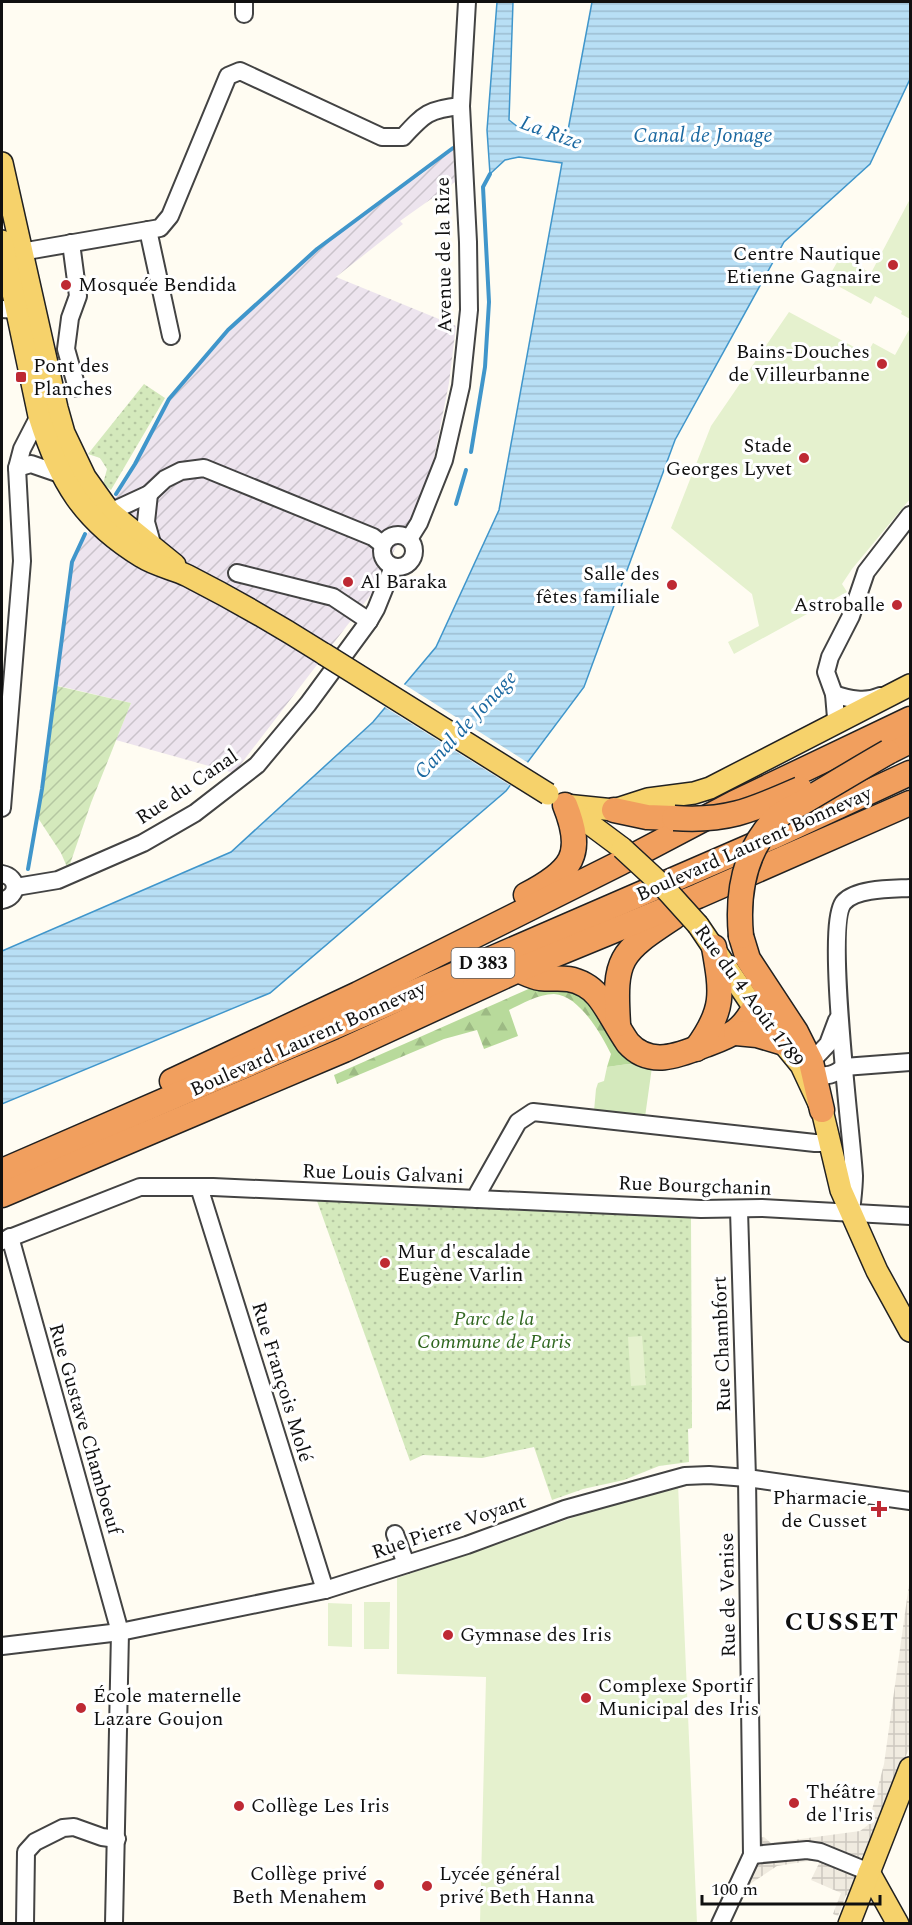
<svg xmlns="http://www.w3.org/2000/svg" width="912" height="1925" font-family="Spectral,serif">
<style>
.industrial{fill:url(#industrial-furrows)}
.grass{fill:#d4e9bc}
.forest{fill:url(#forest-firs)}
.park{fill:url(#park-dots)}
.garden{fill:url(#garden-furrows)}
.pitch{fill:#e5f1ce}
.plaza{fill:url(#plaza-grid)}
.water{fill:url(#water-rules);stroke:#4096cb;stroke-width:1.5}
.pier{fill:#fffcf2}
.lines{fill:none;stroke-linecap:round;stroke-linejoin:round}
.stream{stroke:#4096cb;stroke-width:4}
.minor-casing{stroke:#434343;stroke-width:20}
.major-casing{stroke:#212121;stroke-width:24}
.highway-casing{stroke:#212121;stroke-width:27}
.minor{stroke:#fff;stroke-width:16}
.major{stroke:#f6d26b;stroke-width:21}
.highway{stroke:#f19f5e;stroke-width:24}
.major-bridge-casing{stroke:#212121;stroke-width:24;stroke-linecap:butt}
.highway-bridge-casing{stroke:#212121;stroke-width:27;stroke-linecap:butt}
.major-bridge{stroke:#f6d26b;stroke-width:21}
.highway-bridge{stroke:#f19f5e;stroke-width:24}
.poi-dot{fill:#be2933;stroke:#fff;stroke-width:2}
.labels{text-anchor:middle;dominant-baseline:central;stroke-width:6;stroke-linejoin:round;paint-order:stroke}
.shield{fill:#fff;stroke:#585858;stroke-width:1.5}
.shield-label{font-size:18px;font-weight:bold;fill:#101010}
.poi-label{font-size:20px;fill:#101010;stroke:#fff;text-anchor:start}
.street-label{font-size:20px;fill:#101010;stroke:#fff}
.park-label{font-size:20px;font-style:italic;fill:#306720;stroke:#fff}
.water-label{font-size:21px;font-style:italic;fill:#1a68a0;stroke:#fff}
.district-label{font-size:26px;font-weight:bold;letter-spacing:1.5px;fill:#101010;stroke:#fff}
</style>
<defs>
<pattern id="industrial-furrows" width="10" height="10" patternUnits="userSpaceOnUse" patternTransform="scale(1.5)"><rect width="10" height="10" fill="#ede4ee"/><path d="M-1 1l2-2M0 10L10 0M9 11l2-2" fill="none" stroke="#cac3cb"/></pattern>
<pattern id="forest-firs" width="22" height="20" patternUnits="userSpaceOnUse" patternTransform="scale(1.5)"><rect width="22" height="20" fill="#b8da9b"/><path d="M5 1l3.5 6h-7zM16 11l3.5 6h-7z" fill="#9dba84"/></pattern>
<pattern id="park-dots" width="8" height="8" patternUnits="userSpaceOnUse" patternTransform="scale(1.5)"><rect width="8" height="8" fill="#d4e9bc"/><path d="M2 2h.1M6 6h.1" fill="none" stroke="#b5c7a1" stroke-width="1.8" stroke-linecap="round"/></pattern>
<pattern id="garden-furrows" width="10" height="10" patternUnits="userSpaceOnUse" patternTransform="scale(1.5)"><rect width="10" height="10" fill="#d4e9bc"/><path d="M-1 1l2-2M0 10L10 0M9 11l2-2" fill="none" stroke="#b5c7a1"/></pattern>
<pattern id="plaza-grid" width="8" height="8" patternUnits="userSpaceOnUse" patternTransform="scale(1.5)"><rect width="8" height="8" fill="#f0ebe0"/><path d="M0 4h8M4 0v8" fill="none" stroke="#cdc8bf"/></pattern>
<pattern id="water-rules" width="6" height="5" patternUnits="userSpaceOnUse" patternTransform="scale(1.5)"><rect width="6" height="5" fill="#b8dff5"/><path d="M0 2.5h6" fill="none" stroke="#9dbed1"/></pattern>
</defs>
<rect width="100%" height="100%" fill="#fffcf2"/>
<path class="industrial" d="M453 149 455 182 400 221 403 224 336 277 456 326 449 383 429 483 372 593 234 773 116 740 131 703 55 685 66 619 71 571 81 542 127 481 172 397 188 376 232 329 277 285 318 250 364 214 422 174Z"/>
<path class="grass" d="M628 1064 652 1067 645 1117 594 1111 596 1089 598 1083 604 1081 607 1067Z"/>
<path class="forest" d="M533 987 573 990 594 1006 624 1054 639 1065 628 1064 607 1067 611 1054C601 1034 579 995 554 994 538 994 522 1004 509 1010L518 1036 484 1049 477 1030 444 1039 337 1084 334 1075Z"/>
<g class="park">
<path d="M144 384 165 398 111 490 103 484 107 469 100 458 88 454Z"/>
<path d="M317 1201 691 1218 692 1428 688 1429 689 1462 659 1466 624 1480 583 1489 552 1500 534 1447 482 1458 423 1455 410 1461Z"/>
</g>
<path class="garden" d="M57 686 131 703 91 803 69 867H67L61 853 38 818Z"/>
<g class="pitch">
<path d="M910 199V319L901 314 902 311 875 296 871 304 827 280 840 257 871 273Z"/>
<path d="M789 312 867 354 873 343 895 355 910 328V499L852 569 842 584 847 592 734 654 728 642 759 626 752 594 671 528 711 426Z"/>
<path d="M642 1336 646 1385 631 1386 628 1337Z"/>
<path d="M678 1484 697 1923H480L486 1677 397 1674V1578L659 1488Z"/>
<path d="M364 1602H390L389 1649H364Z"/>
<path d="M328 1603 352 1604V1647L328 1646Z"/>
</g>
<g class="plaza">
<path d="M909 1584 910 1746 866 1854 857 1859 761 1851 758 1838 764 1837 771 1843 860 1831 868 1825 884 1764Z"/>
<path d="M801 1854 824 1859 856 1874 857 1878 849 1896 846 1895 838 1916 833 1914 841 1893 811 1880 821 1859 777 1866 750 1884 748 1888 745 1886 757 1860Z"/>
</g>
<path class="water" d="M497 2H513L509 120 523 131 566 141 592 2H910V79L870 164 784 242 675 440 584 687 506 791 270 993 2 1104V951L231 852 373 722 436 647 499 510 562 163 519 157 505 160 490 174 487 130Z"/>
<path class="pier" d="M402 683 530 764 513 787 383 706Z"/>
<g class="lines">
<g class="stream">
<path d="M471 452 485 367 489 302 483 187 490 174"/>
<path d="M116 494 135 464 169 399 228 330 317 249 453 148"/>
<path d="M456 504 466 470"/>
<path d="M28 869 42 789 72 562 85 534"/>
</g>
<defs>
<g id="minor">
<path d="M244 14V2"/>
<path d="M148 230 171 336"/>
<path d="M71 243 78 296 70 318 66 349 77 388"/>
<path d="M21 252 160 228 170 216 228 76 240 71 382 137H403C424 114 429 109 461 106"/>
<path d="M2 309 17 310 27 308"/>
<path d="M17 468 31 464 60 474"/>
<path d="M149 494 146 522 153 547"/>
<path d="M110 512 149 494 165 479 181 471 204 468 373 537 382 544"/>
<circle cx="398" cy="551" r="16"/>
<path d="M409 539 419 523 444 460 461 386 469 310 468 242 461 106 467 2"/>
<path d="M237 573 333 597 369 621"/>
<path d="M834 694C849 699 865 703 880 696"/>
<path d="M839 722 836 718 834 694 826 672 830 657 851 616 866 572 910 515"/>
<path d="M2 808 22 561 17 468 22 449 39 416"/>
<path d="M2 874C19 877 19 897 2 900"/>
<path d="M16 887 58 880 143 843 195 813 257 765 308 704 369 621 376 609 393 567"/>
<path d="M811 1062 828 1044 837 1020"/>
<path d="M815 1074C827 1077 834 1075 844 1067L910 1062"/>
<path d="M199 1187 325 1590"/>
<path d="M477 1199 478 1193 518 1122 533 1112 815 1143H829"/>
<path d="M851 1213C852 1201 854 1188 854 1176 852 1135 824 923 844 902 857 888 893 889 910 888"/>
<path d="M10 1237 120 1632 114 1924"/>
<path d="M2 1241 140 1187H213L701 1209 762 1208 910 1216"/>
<path d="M395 1534 406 1564"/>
<path d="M2 1646 120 1632 325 1590 467 1545 565 1509 685 1476 709 1475 747 1478 910 1501"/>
<path d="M752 1855 807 1850 820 1852 869 1872"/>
<path d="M25 1924 26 1852 35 1842 63 1828 74 1827 102 1837 117 1839"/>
<path d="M720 1924 752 1855 747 1478 739 1210"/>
</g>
<g id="major">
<path d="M2 163 57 408 64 433 85 477 110 512 175 565"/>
<path d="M2 241 39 416C59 481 83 521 142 557 156 566 174 569 188 576 235 600 280 626 324 654"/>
<path d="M565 805 614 810 648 799 694 793 710 788 910 685"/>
<path d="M567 807 622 848"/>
<path d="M698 925 754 1008 801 1065 822 1110 841 1190 877 1271 910 1331"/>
<path d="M869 1872 898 1924"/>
<path d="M849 1924 910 1768"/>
</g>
<g id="highway">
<path d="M888 752 910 741"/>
<path d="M614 810 647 817 674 818"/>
<path d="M526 895C572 871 585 855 565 805"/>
<path d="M741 936 748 959 796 1032 811 1062 822 1110"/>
<path d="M518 970C525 973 533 977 540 978 557 980 567 975 585 985 596 991 602 1001 609 1012 615 1022 621 1033 628 1043 650 1068 680 1055 705 1045 729 1036 741 1033 754 1008"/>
<path d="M618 1024C614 958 619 953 674 917"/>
<path d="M736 1033 757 1035 784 1043"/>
<path d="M696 1049C725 1010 722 993 714 947"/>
<path d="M172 1081 358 994 620 863 734 803 910 719"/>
<path d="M2 1171 772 837 910 773"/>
<path d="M2 1195 344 1050 518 970 698 896 910 803"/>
</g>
</defs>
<use href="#minor" class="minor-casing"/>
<use href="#major" class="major-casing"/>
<use href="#highway" class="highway-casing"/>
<use href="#minor" class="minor"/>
<use href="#major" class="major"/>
<use href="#highway" class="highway"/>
<defs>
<g id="major-bridge">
<path d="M324 654 548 794"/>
<path d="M622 848 661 884 698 925"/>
</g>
<g id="highway-bridge">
<path d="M674 818C727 822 752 810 800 789"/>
<path d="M741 936C737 894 744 852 774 820 781 812 795 807 805 801 832 785 860 768 888 752"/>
</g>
</defs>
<use href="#major-bridge" class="major-bridge-casing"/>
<use href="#highway-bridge" class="highway-bridge-casing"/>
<use href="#major-bridge" class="major-bridge"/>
<use href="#highway-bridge" class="highway-bridge"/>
</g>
<g class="poi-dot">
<circle cx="893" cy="265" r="6"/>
<circle cx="66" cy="285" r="6"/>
<circle cx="882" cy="364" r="6"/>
<rect x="15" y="371" width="12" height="12" rx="3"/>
<circle cx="804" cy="458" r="6"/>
<circle cx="348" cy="582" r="6"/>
<circle cx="672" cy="585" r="6"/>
<circle cx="897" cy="605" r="6"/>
<circle cx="385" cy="1263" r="6"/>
<path d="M876 1500h6v6h6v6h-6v6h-6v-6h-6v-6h6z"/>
<circle cx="448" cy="1635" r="6"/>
<circle cx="586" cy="1698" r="6"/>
<circle cx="81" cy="1708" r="6"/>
<circle cx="794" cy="1803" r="6"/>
<circle cx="239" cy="1806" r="6"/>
<circle cx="379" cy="1885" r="6"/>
<circle cx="427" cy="1886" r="6"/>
</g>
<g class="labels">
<rect class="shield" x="451.5" y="948" width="63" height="30" rx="4.5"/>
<g class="shield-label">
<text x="483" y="963">D 383</text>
</g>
<g class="poi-label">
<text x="881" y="254" text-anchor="end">Centre Nautique<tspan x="881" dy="23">Etienne Gagnaire</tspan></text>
<text x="78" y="285">Mosquée Bendida</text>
<text x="870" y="352" text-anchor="end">Bains-Douches<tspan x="870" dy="23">de Villeurbanne</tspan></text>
<text x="33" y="366">Pont des<tspan x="33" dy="23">Planches</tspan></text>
<text x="792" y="446" text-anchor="end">Stade<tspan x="792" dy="23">Georges Lyvet</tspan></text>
<text x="660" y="574" text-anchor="end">Salle des<tspan x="660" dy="23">fêtes familiale</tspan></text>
<text x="360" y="582">Al Baraka</text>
<text x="885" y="605" text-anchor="end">Astroballe</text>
<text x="397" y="1252">Mur d'escalade<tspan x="397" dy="23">Eugène Varlin</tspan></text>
<text x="867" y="1498" text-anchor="end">Pharmacie<tspan x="867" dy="23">de Cusset</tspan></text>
<text x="460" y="1635">Gymnase des Iris</text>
<text x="598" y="1686">Complexe Sportif<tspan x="598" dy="23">Municipal des Iris</tspan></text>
<text x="93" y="1696">École maternelle<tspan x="93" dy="23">Lazare Goujon</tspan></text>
<text x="806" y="1792">Théâtre<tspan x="806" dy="23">de l'Iris</tspan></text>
<text x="251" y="1806">Collège Les Iris</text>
<text x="367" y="1874" text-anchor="end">Collège privé<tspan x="367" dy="23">Beth Menahem</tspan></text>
<text x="439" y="1874">Lycée général<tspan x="439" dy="23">privé Beth Hanna</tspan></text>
</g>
<g class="street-label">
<text transform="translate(444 255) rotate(-91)">Avenue de la Rize</text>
<text transform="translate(187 787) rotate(-34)">Rue du Canal</text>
<text transform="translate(754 844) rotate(-24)">Boulevard Laurent Bonnevay</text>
<text transform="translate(749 996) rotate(54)">Rue du 4 Août 1789</text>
<text transform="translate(308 1039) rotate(-24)">Boulevard Laurent Bonnevay</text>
<text transform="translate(383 1174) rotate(2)">Rue Louis Galvani</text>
<text transform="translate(695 1186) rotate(2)">Rue Bourgchanin</text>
<text transform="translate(722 1344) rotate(-92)">Rue Chambfort</text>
<text transform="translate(282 1382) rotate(73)">Rue François Molé</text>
<text transform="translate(85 1429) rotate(74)">Rue Gustave Chamboeuf</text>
<text transform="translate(449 1527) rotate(-19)">Rue Pierre Voyant</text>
<text transform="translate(728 1595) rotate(-91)">Rue de Venise</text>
</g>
<g class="park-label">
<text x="494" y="1319">Parc de la<tspan x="494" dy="23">Commune de Paris</tspan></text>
</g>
<g class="water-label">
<text transform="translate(551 133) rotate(20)">La Rize</text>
<text x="703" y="136">Canal de Jonage</text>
<text transform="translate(466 725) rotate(-47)">Canal de Jonage</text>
</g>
<g class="district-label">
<text x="842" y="1622">CUSSET</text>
</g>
</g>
<rect width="912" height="1925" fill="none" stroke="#101010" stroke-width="6"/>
<path d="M702 1895v9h178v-9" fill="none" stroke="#101010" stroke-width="3"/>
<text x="711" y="1895" font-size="18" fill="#101010" stroke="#ffffff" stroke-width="4.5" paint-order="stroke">100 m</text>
</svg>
